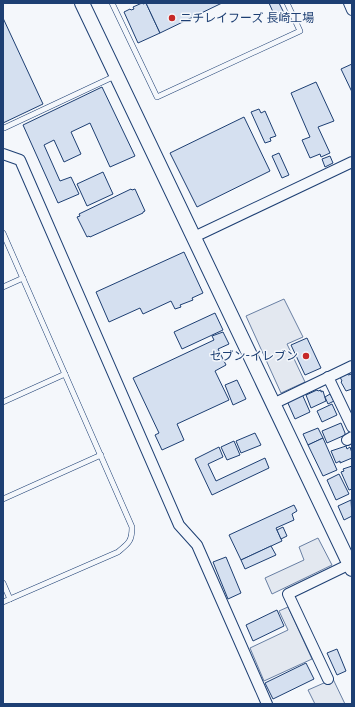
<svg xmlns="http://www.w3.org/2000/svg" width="355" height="707" font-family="'Fira Sans Condensed','Noto Sans JP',sans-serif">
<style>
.parking{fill:#e3e8f0;stroke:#687fa3}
.building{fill:#d5e0f0;stroke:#1d3f73}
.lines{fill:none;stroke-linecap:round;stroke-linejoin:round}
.lane-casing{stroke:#1d3f73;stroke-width:6}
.street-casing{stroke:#1d3f73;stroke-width:12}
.secondary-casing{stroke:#1d3f73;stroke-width:16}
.lane{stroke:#f4f7fb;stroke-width:5}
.street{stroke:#f4f7fb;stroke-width:10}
.secondary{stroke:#f4f7fb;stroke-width:14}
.poi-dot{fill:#c62828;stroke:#f4f7fb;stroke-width:1.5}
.labels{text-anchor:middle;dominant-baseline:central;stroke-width:3;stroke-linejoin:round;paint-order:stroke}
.poi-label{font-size:12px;fill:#1d3f73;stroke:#f4f7fb;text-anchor:start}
</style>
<rect width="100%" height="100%" fill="#f4f7fb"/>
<g class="parking">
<path d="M284 299 303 337 287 344 305 382 281 393 246 316Z"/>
<path d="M318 538 332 565 272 594 265 578 304 560 299 547Z"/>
<path d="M288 607 312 659 264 681 250 648 288 630 279 611Z"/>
<path d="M333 679 345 704H315L308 690Z"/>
</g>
<g class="building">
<path d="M142 3 143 4 146 3 160 33 138 43 124 12 130 9 131 10 134 9 133 7Z"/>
<path d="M146 3H222L160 33Z"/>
<path d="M269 3H279L286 17 277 21Z"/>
<path d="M3 18 43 104 3 123Z"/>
<path d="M352 64V92L341 69Z"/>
<path d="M316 82 334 121 318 127 330 153 321 157 320 154 310 158 302 140 310 137 291 93Z"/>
<path d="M102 87 135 156 110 167 90 123 71 132 81 154 64 162 54 140 44 145 60 181 71 177 79 194 58 203 23 125Z"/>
<path d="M259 109 261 113 265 111 276 136 270 138 271 141 265 143 251 112Z"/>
<path d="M244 117 270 171 197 207 170 153Z"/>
<path d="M279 153 289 175 282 178 272 156Z"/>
<path d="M330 156 333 163 325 167 322 159Z"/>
<path d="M103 172 113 194 87 206 77 184Z"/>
<path d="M131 189 132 190 135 189 145 211 143 212V213L90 237 89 236 87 237 77 217 80 216 79 214Z"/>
<path d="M184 252 203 293 192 298 193 300 180 305 181 307 175 309 171 301 143 314 140 308 109 322 96 292Z"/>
<path d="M215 313 223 330 182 349 174 332Z"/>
<path d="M223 332 229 344 218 349 226 365 215 371 229 400 177 424 184 440 162 450 155 435 159 433 133 378 214 340 212 336Z"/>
<path d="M307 338 321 368 305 375 291 345Z"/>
<path d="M347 374 348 375 352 374V389L346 391 341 382 342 381 340 377Z"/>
<path d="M237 380 246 399 233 405 225 385Z"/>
<path d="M317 390 318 391 321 390V392L323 391 326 401 311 408 306 395Z"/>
<path d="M302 394 310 412 295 419 287 401Z"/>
<path d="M330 394 334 401 328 404 325 397Z"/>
<path d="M332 404 337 415 322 422 317 411Z"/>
<path d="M341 423 345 433V435L327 443 322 431Z"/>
<path d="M318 428 323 438 308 445 303 434Z"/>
<path d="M255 433 261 445 241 453 236 441Z"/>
<path d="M323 438 337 470 323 476 308 445Z"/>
<path d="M234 441 240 455 227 460 221 447Z"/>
<path d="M346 446 347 449 350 447 352 453V458L340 463V461L336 463 331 451Z"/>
<path d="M219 447 223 457 208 464 216 481 265 458 269 468 212 495 195 459Z"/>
<path d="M352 466V489L349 490 341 472 344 471 343 469Z"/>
<path d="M339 474 349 494 336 500 327 480Z"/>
<path d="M351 500 352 516 344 520 338 506Z"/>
<path d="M294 505 297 511 292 514 294 520 276 528 282 541 241 560 229 535Z"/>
<path d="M283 527 287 536 281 539 277 530Z"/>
<path d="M271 546 276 555 245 569 241 560Z"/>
<path d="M226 557 241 593 228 599 213 562Z"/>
<path d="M277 610 284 626 253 641 246 625Z"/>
<path d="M337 649 346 671 337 675 327 653Z"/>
<path d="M306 663 314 679 273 699 265 683Z"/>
</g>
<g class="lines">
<defs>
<g id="lane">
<path d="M112 3 157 97 300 31 287 3"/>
<path d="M4 128 115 76"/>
<path d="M3 233 132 527C132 541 129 543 118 552L3 602"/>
<path d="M3 287 23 278"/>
<path d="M3 402 65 374"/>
<path d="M3 499 101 455"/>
<path d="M3 583 10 599"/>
</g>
<g id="street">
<path d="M349 3 352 10"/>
<path d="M3 154 20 160 179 525 197 545 267 704"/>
<path d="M194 237 352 162"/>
<path d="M328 377 352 427"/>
<path d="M273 404 352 366"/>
<path d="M347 440 352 437"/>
<path d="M328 679 288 594 352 563"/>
</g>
<path id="secondary" d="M82 3 352 569"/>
</defs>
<use href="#lane" class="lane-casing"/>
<use href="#street" class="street-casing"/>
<use href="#secondary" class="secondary-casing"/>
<use href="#lane" class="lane"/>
<use href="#street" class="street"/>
<use href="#secondary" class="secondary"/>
</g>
<g class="poi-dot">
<circle cx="172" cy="18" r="4"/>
<circle cx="306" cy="356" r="4"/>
</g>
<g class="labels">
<g class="poi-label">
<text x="180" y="18">ニチレイフーズ 長崎工場</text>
<text x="298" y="356" text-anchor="end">セブン-イレブン</text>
</g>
</g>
<rect width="355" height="707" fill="none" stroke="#1d3f73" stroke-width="8"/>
</svg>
